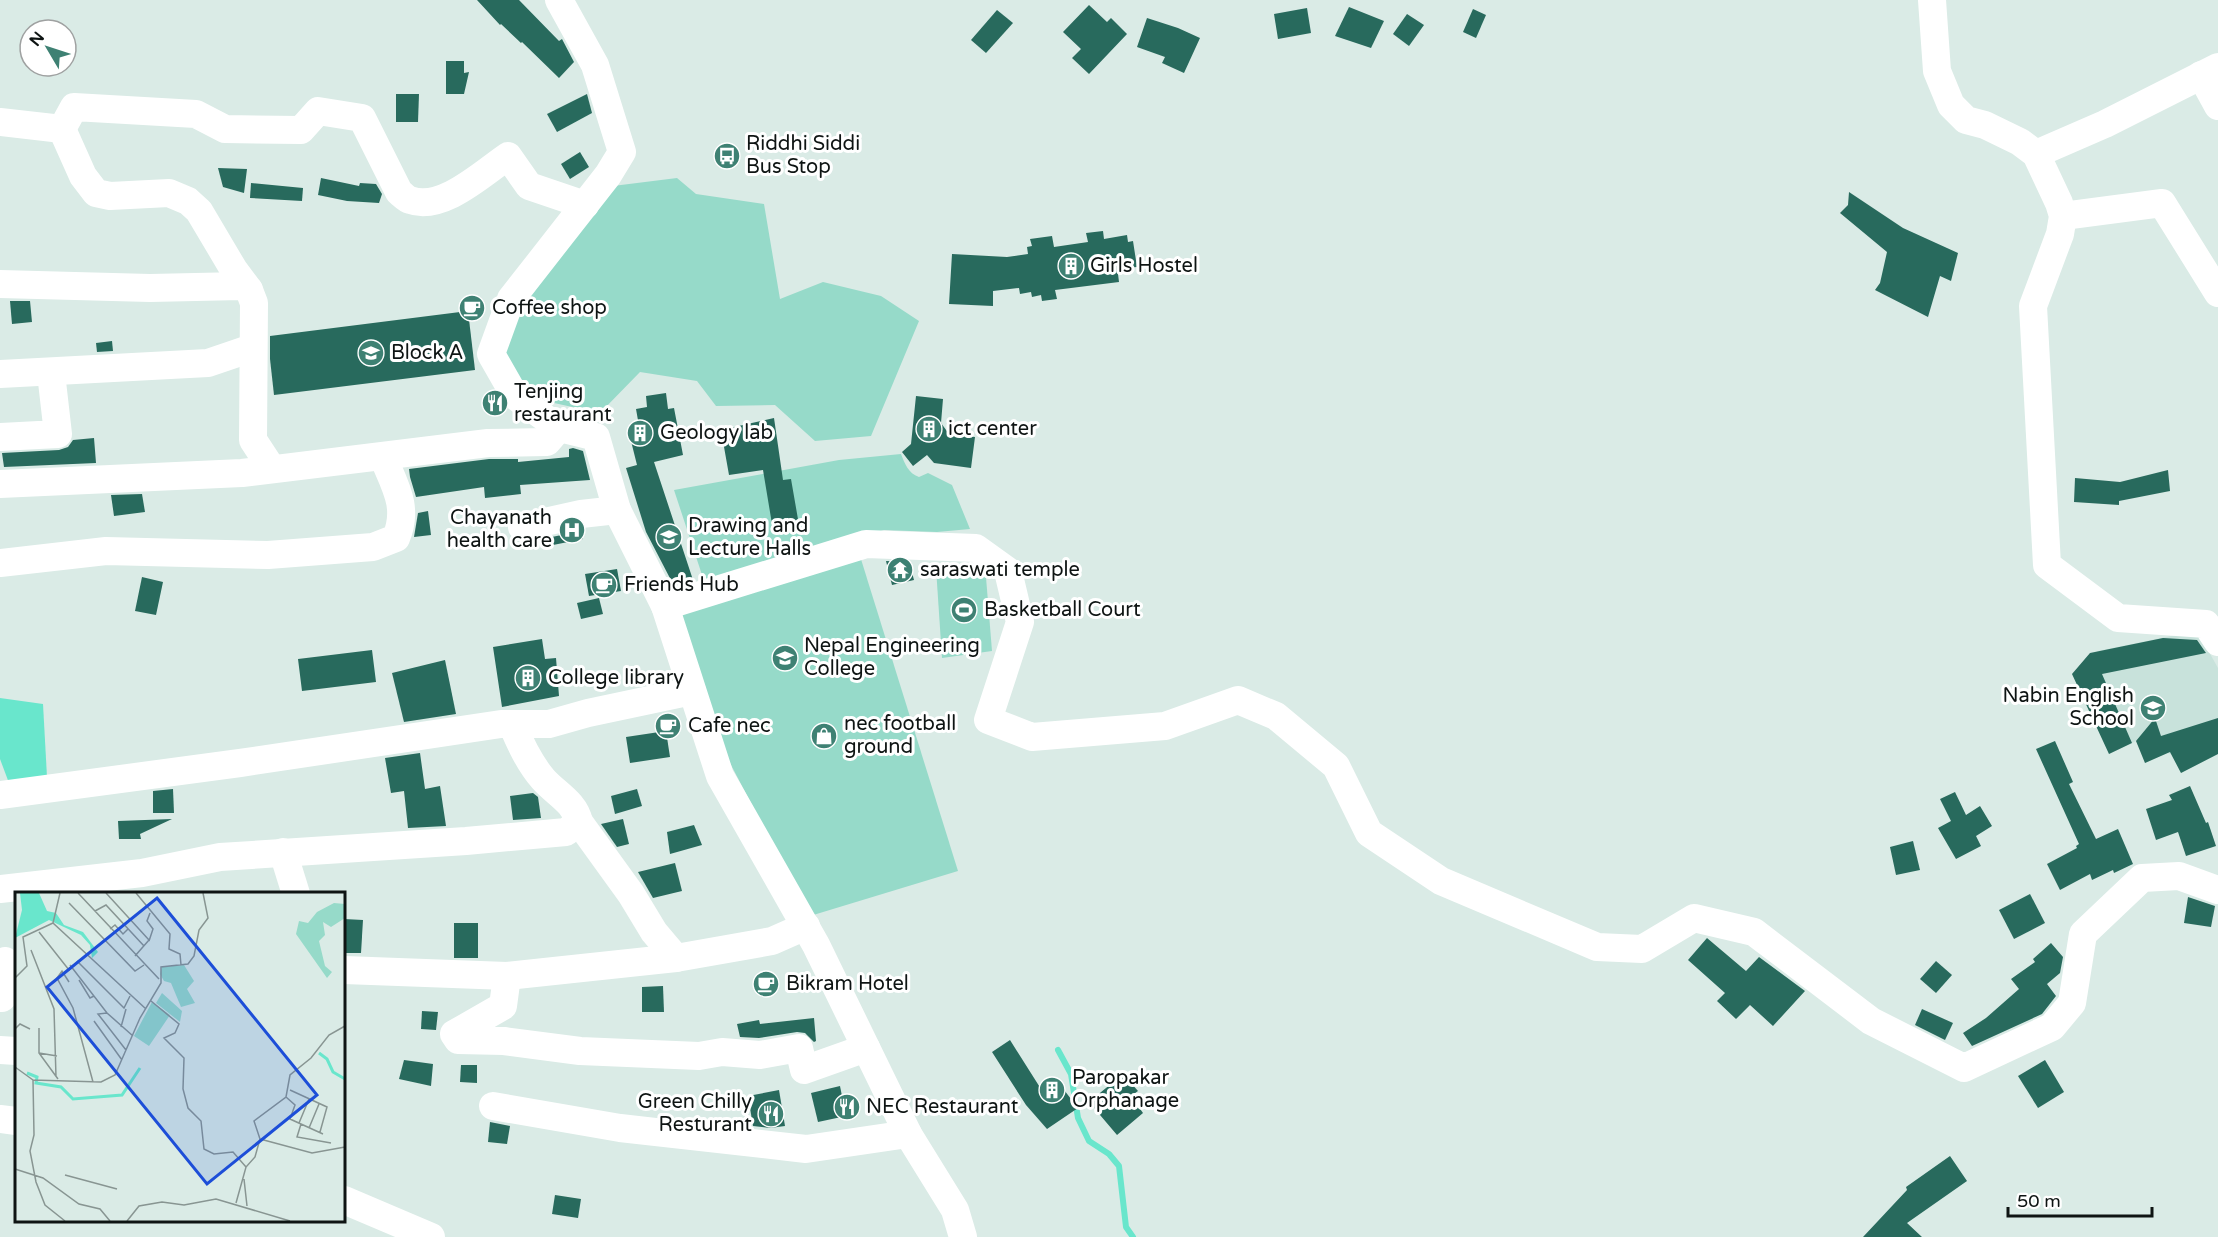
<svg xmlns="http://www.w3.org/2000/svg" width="2218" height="1237" font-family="'Varela Round',sans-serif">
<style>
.built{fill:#c8e2db}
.green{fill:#96dac9}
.water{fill:#69e6cc}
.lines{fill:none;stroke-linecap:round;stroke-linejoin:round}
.stream{stroke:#69e6cc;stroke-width:6}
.building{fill:#286a5d}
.minor{stroke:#fff;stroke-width:28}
.labels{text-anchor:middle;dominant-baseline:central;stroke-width:6;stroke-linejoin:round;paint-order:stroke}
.poi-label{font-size:20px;fill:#0e1413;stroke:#fff;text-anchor:start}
.inset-river{fill:none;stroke:#69e6cc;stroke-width:3}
.inset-road{fill:none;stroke:#889592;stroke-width:1.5}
.view{fill:#1d4ed8;fill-opacity:0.15;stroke:#1d4ed8;stroke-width:3}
.inset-edge{fill:none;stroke:#0e1413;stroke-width:3}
</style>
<rect width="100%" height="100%" fill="#daebe6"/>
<path class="built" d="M2205 629 2209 652 2218 668V754L2181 773 2171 754 2167 753 2145 763 2136 741 2109 754 2072 674 2098 651Z"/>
<g class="green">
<path d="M677 178 696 194 764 204 780 299 823 282 881 296 919 321 871 436 815 441 775 405 716 406 697 381 640 372 600 413 531 398 493 348 605 187Z"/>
<path d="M901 454C905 464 908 473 919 477L928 473 952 485 970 529 937 532 884 530 705 584 674 490 839 460Z"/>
<path d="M860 556 958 871 810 916 708 721 680 608Z"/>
<path d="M985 565 992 651 942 658 936 568Z"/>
</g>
<path class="water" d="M0 698 43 704 47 777 9 783 0 759Z"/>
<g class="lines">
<path class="stream" d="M1058 1050 1071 1074 1078 1118 1089 1141 1109 1154 1119 1166 1126 1227 1133 1237"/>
</g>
<g class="building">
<path d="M477 0H519L559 41 562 39 574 62 559 78 522 42 521 43 501 24 500 25Z"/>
<path d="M1089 5 1107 22 1111 18 1127 34 1089 74 1072 58 1081 49 1063 32Z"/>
<path d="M1349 7 1384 21 1371 48 1335 36Z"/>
<path d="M1307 8 1311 33 1278 39 1274 14Z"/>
<path d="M1473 9 1486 15 1476 38 1463 32Z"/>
<path d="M997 10 1013 23 986 53 971 40Z"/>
<path d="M1407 14 1424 25 1409 46 1393 34Z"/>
<path d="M1147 18 1178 28 1200 38 1184 73 1162 63 1165 57 1137 47Z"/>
<path d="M446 61H464V73L469 72 464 94H446Z"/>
<path d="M396 94H419L418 122H396Z"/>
<path d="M587 94 592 113 557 132 547 114Z"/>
<path d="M580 152 589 167 570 179 561 164Z"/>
<path d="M218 168 247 169 244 193 223 187Z"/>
<path d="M321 178 359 186 360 183 376 184 382 194 379 203 347 201 318 195Z"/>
<path d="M251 183 303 188 302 201 250 198Z"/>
<path d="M1849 192 1903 228 1958 253 1951 281 1940 276 1928 317 1875 290 1880 283 1887 252 1840 213 1848 205Z"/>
<path d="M1103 231 1104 239 1127 235 1128 242 1133 241 1137 267 1126 268V273L1118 274 1119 282 1055 290 1057 299 1042 301 1041 295 1032 297 1031 292 1020 294 1019 288 993 291V306L949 304 952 254 1007 257 1028 254 1027 247 1032 246 1030 239 1052 236 1054 247 1088 242 1086 233Z"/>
<path d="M10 301H30L32 322 12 324Z"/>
<path d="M468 311 475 370 274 395 270 359V336Z"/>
<path d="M112 341 113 351 97 352 96 343Z"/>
<path d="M666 393 668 409 674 408 683 455 654 462 693 580 674 586 646 532 626 468 637 465 628 429 639 426 636 409 647 407 646 396Z"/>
<path d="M916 396 943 399 941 423 949 434 975 437 971 468 934 463 927 455 913 466 902 452 911 444Z"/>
<path d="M774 418 783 480 791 479 799 525 773 530 763 470 729 475 721 430Z"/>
<path d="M94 438 96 463 4 467 2 453 59 450 68 447 73 440Z"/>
<path d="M573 448 583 451 590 480 520 485 521 494 485 498 484 487 416 497 410 477 409 469 489 459H518V462L569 457V449Z"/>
<path d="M2168 470 2170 491 2119 501V505L2074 502 2075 478 2120 482Z"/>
<path d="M142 494 145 512 114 516 111 495Z"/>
<path d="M428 511 431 535 414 537 418 513Z"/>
<path d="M581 531 583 539 548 546 547 538Z"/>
<path d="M886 561 909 562 914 580 892 585Z"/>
<path d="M617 569 621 591 589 596 585 574Z"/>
<path d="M142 577 163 582 156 615 135 611Z"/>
<path d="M599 598 603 614 581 619 577 603Z"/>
<path d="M2163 638 2197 640 2206 653 2102 674 2132 743 2109 754 2072 674 2090 653Z"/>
<path d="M542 639 545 659 556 658 559 696 502 707 493 647Z"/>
<path d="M372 650 376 682 302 691 298 659Z"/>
<path d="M445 660 456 714 404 722 392 673Z"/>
<path d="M2155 718 2161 736 2218 718V754L2181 773 2170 752 2145 763 2136 741Z"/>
<path d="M666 731 670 757 630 763 626 737Z"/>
<path d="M2055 741 2073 782 2069 784 2096 839 2118 829 2133 864 2114 873 2113 870 2092 880 2090 874 2060 890 2047 864 2077 848 2076 846 2079 844 2036 749Z"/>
<path d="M420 753 425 789 440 786 446 826 408 828 404 791 391 793 385 758Z"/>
<path d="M2190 786 2206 823 2208 822 2216 846 2186 856 2178 832 2156 840 2146 809 2172 800 2169 795Z"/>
<path d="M173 789 174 813H153V791Z"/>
<path d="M637 789 642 806 615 814 611 796Z"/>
<path d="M1955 792 1966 815 1980 806 1992 826 1976 836 1981 846 1956 859 1938 828 1951 821 1940 799Z"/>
<path d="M533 793 538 797 541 818 513 820 510 796Z"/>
<path d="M172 819 140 834 141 839H119L118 821Z"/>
<path d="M623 819 629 844 617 847 601 824Z"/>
<path d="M694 825 702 845 670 854 667 832Z"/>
<path d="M1913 841 1920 870 1896 875 1890 847Z"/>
<path d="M675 863 682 891 653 898 638 872Z"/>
<path d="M2030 894 2045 923 2014 939 1999 910Z"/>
<path d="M2188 897 2215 906 2211 927 2184 923Z"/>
<path d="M344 919 363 920 361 953H344Z"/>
<rect x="454" y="923" width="24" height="35"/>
<path d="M1707 938 1746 971 1759 957 1805 991 1773 1026 1750 1005 1736 1019 1717 1001 1725 993 1688 960Z"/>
<path d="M2051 943 2063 957 2060 973 2047 984 2056 996 2042 1014 1972 1046 1963 1033 1986 1018 2019 989 2011 979 2035 962 2033 959Z"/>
<path d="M1936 961 1952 975 1936 993 1920 979Z"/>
<path d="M663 986 664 1012H642V987Z"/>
<path d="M1922 1009 1953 1023 1945 1040 1915 1025Z"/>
<path d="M422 1011 438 1012 436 1030 421 1029Z"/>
<path d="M814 1018 816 1041 814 1042 805 1033 797 1032 759 1038 740 1037 737 1024 759 1020 760 1024Z"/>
<path d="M1010 1040 1041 1089 1054 1077 1078 1108 1047 1129 1026 1105 992 1052Z"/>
<path d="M404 1060 433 1064 431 1086 399 1079Z"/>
<path d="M2045 1060 2064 1092 2038 1108 2018 1076Z"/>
<path d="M461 1065H477V1083L460 1082Z"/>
<path d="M1123 1074 1138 1091 1131 1096 1143 1113 1117 1135 1089 1102Z"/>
<path d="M840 1086 846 1116 818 1122 811 1093Z"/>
<path d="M779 1090 785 1126 770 1128 753 1126 748 1096Z"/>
<path d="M490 1122 510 1126 507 1144 488 1142Z"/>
<path d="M1950 1156 1967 1181 1907 1223 1922 1237H1863L1907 1190 1906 1187Z"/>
<path d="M555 1195 581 1199 578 1218 552 1214Z"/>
</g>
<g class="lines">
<g class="minor">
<path d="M559 0 595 65 622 152 608 175 511 299 491 354 515 396 559 428 596 437 617 510 665 606 720 776 816 945 908 1134 955 1210 963 1237"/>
<path d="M1932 0 1937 71 1951 105 1966 120 1985 125 2020 142 2036 154 2059 203 2063 216 2060 234 2033 306 2047 565 2118 618 2206 624 2218 642"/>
<path d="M2201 75 2218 106"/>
<path d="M0 122 62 129 74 107 196 114 225 129 301 130 318 111 362 118 399 192C402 194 406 199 410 200 442 212 483 173 508 156L529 186 585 205"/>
<path d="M62 129 83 176 96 193 110 196 169 193 188 201 199 211 234 270 249 290"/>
<path d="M2036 154 2105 124 2218 67"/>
<path d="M2063 216 2162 203 2218 293"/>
<path d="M0 284 150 288 241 286 249 290 254 303 253 440 272 469"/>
<path d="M0 374 208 363 252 348"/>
<path d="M0 437 58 434 51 373"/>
<path d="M0 484 242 473 488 443 547 442 559 428"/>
<path d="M522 527 581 514 617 510"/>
<path d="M0 563 106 551 268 555 373 547 396 538C409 507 395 486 383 457"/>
<path d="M665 606 866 544 976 548 1008 571 1020 622 988 720 1032 737 1165 726 1238 700 1276 716 1336 766 1369 833 1441 881 1597 947 1642 949 1694 918 1754 932 1871 1021 1964 1068 2052 1027 2072 1003 2083 934 2142 878 2179 876 2218 890"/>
<path d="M0 795 240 763 501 724H549L588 713 692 691"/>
<path d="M579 822 631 894 654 932 676 958"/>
<path d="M283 852 296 894"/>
<path d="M0 889 142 873 220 857 466 841 566 832 579 822C575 802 555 793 543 779 529 763 520 743 512 724"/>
<path d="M344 970 507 976 676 958 772 941 806 926"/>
<path d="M507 976 503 1006 454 1034 458 1040 504 1041 580 1051 699 1056 722 1052 760 1055 799 1048 804 1070 866 1048"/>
<path d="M0 998H2L5 961"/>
<path d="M0 1050 16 1051"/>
<path d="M493 1106 620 1128 806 1149 908 1134"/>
<path d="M0 1119 16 1121"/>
<path d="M344 1200 431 1237"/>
</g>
</g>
<defs>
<symbol id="bus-disc" viewBox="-11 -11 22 22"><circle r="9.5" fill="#3e8173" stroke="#fff"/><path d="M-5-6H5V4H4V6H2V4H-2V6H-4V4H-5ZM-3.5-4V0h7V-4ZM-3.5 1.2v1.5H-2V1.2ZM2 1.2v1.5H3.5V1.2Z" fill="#fff"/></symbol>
<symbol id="building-disc" viewBox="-11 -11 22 22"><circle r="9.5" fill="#3e8173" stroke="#fff"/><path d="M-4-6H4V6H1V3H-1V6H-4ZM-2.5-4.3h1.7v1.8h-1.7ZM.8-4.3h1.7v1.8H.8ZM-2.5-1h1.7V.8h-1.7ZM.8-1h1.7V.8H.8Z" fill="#fff"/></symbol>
<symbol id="cafe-disc" viewBox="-11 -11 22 22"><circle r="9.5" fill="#3e8173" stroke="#fff"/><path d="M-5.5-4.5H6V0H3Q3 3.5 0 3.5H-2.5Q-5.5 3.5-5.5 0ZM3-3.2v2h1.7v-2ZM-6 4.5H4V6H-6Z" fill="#fff"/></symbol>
<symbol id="university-disc" viewBox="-11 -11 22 22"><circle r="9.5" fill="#3e8173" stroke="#fff"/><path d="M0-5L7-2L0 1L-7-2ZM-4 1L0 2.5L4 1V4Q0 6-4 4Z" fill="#fff"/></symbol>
<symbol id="restaurant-disc" viewBox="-11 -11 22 22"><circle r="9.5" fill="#3e8173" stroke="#fff"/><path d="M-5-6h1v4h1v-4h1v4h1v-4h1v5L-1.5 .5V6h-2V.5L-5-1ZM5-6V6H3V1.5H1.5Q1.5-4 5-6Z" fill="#fff"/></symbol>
<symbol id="hospital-disc" viewBox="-11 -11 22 22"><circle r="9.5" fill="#3e8173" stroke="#fff"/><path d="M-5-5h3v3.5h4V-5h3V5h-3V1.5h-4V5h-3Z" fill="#fff"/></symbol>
<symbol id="temple-disc" viewBox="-11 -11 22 22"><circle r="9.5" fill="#3e8173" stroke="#fff"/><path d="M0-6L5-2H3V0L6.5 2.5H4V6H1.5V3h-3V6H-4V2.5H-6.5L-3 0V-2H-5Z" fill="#fff"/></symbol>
<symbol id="stadium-disc" viewBox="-11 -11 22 22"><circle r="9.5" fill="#3e8173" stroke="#fff"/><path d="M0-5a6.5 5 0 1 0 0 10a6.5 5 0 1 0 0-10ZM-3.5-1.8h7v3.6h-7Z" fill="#fff"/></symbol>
<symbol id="school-disc" viewBox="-11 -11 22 22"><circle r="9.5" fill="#3e8173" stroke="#fff"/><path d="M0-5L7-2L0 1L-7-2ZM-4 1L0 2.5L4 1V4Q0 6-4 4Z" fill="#fff"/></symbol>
<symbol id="shop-disc" viewBox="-11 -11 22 22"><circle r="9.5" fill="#3e8173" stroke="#fff"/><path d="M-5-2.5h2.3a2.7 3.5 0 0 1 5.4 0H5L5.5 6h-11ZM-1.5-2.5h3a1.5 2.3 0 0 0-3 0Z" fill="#fff"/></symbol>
</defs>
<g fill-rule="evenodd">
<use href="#bus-disc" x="712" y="141" width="30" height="30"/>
<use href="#building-disc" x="1056" y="251" width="30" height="30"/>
<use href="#cafe-disc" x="457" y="293" width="30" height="30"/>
<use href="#university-disc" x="356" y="338" width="30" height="30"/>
<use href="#restaurant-disc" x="480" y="388" width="30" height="30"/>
<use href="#building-disc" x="914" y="414" width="30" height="30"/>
<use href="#building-disc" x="625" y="418" width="30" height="30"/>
<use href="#hospital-disc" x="557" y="515" width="30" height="30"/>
<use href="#university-disc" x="654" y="522" width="30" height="30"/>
<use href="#temple-disc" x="885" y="555" width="30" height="30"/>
<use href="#cafe-disc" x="589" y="570" width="30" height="30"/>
<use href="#stadium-disc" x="949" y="595" width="30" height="30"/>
<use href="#university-disc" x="770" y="643" width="30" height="30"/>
<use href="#building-disc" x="513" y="663" width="30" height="30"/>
<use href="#school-disc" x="2138" y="693" width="30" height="30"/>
<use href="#cafe-disc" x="653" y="711" width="30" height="30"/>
<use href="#shop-disc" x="809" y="721" width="30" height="30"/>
<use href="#cafe-disc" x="751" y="969" width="30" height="30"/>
<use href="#building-disc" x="1037" y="1075" width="30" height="30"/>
<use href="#restaurant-disc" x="832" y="1092" width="30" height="30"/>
<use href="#restaurant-disc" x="756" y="1099" width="30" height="30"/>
</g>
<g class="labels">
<g class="poi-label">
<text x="746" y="144">Riddhi Siddi<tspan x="746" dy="23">Bus Stop</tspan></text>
<text x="1090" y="266">Girls Hostel</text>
<text x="492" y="308">Coffee shop</text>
<text x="391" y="353">Block A</text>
<text x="514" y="392">Tenjing<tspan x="514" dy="23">restaurant</tspan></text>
<text x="948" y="429">ict center</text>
<text x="660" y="433">Geology lab</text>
<text x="552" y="518" text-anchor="end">Chayanath<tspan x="552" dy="23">health care</tspan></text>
<text x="688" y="526">Drawing and<tspan x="688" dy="23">Lecture Halls</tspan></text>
<text x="920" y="570">saraswati temple</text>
<text x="624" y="585">Friends Hub</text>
<text x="984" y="610">Basketball Court</text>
<text x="804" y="646">Nepal Engineering<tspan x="804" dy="23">College</tspan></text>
<text x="548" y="678">College library</text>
<text x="2134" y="696" text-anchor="end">Nabin English<tspan x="2134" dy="23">School</tspan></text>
<text x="844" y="724">nec football<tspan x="844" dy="23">ground</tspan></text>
<text x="688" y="726">Cafe nec</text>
<text x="786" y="984">Bikram Hotel</text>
<text x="1072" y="1078">Paropakar<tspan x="1072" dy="23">Orphanage</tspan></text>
<text x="752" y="1102" text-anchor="end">Green Chilly<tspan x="752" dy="23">Resturant</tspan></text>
<text x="866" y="1107">NEC Restaurant</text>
</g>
</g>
<g transform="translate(15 892)">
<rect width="330" height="330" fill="#daebe6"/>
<path d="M319 11 330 12V26L316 35 308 30 310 43 304 49 310 74 317 80 312 86 281 42 284 29 293 31 302 20ZM169 73 179 89 172 97 180 111 166 115 156 91 149 89 145 82 147 75ZM147 101 167 119 165 130 141 111ZM137 110 155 123 134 154 119 144Z" fill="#96dac9"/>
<path d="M5 1H24L32 19 41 21 49 33 68 40 83 60 77 66 75 53 66 43 34 28 0 46 7 18Z" fill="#69e6cc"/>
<path class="inset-river" d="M304 161 312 167 318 180 330 187M12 181 22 185 21 191 46 195 58 207 107 203 125 176"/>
<path class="inset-road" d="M45 1 38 31 131 117M63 1 144 87M91 1 134 48 120 64M121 1 155 42 154 57 165 62 166 73M54 11 120 79 129 73M80 19 91 13 129 54M95 37 100 33 108 42 113 37M24 40 54 78 57 76M134 49 138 37 132 29 135 21M16 58 39 117 41 185M62 69 109 116 115 104M55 73 92 121 118 144M0 86 12 74 8 45 38 31M64 88 75 106 79 104M54 90 47 79 42 86 58 116 78 190M136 109 164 132 160 141 149 146 169 166 168 197 173 216 186 229 189 257 199 262 218 260 231 275M92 121 83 122 111 158M79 129 107 168M106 135 111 117M24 136V161L43 187M0 137 5 132 15 137M24 161 42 164M0 175 18 188M275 198 312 215 305 240M271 205 280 213 275 227 308 242M284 231 294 207M286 232 282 245 316 251M294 236 304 212M245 247 297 261 330 255M0 277 28 286 64 312 85 317 95 329M50 283 102 297M229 287 232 314M221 311 231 275 240 265 245 247 239 229 271 205 275 183 296 166 314 143 330 134M50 329 30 313 21 290 15 259 19 243 18 188 86 190 100 183 125 126 146 91V75L173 72 179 64 184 38 193 26 188 1M112 329 124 314 147 310 169 313 201 307 275 329"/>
<path class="view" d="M142 6 302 203 192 292 32 95Z"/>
<rect width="330" height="330" class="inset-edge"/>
</g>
<g transform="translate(48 48) rotate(309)"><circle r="28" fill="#ffffff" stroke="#9fa1a1" stroke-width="1.5"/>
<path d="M0-4.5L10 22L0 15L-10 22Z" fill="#3e8173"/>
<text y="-9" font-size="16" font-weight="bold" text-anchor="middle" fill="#0e1413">N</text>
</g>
<path d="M2008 1207v9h144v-9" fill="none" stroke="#0e1413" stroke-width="3"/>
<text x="2017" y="1207" font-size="18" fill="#0e1413" stroke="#ffffff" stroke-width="4.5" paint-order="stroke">50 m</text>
</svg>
